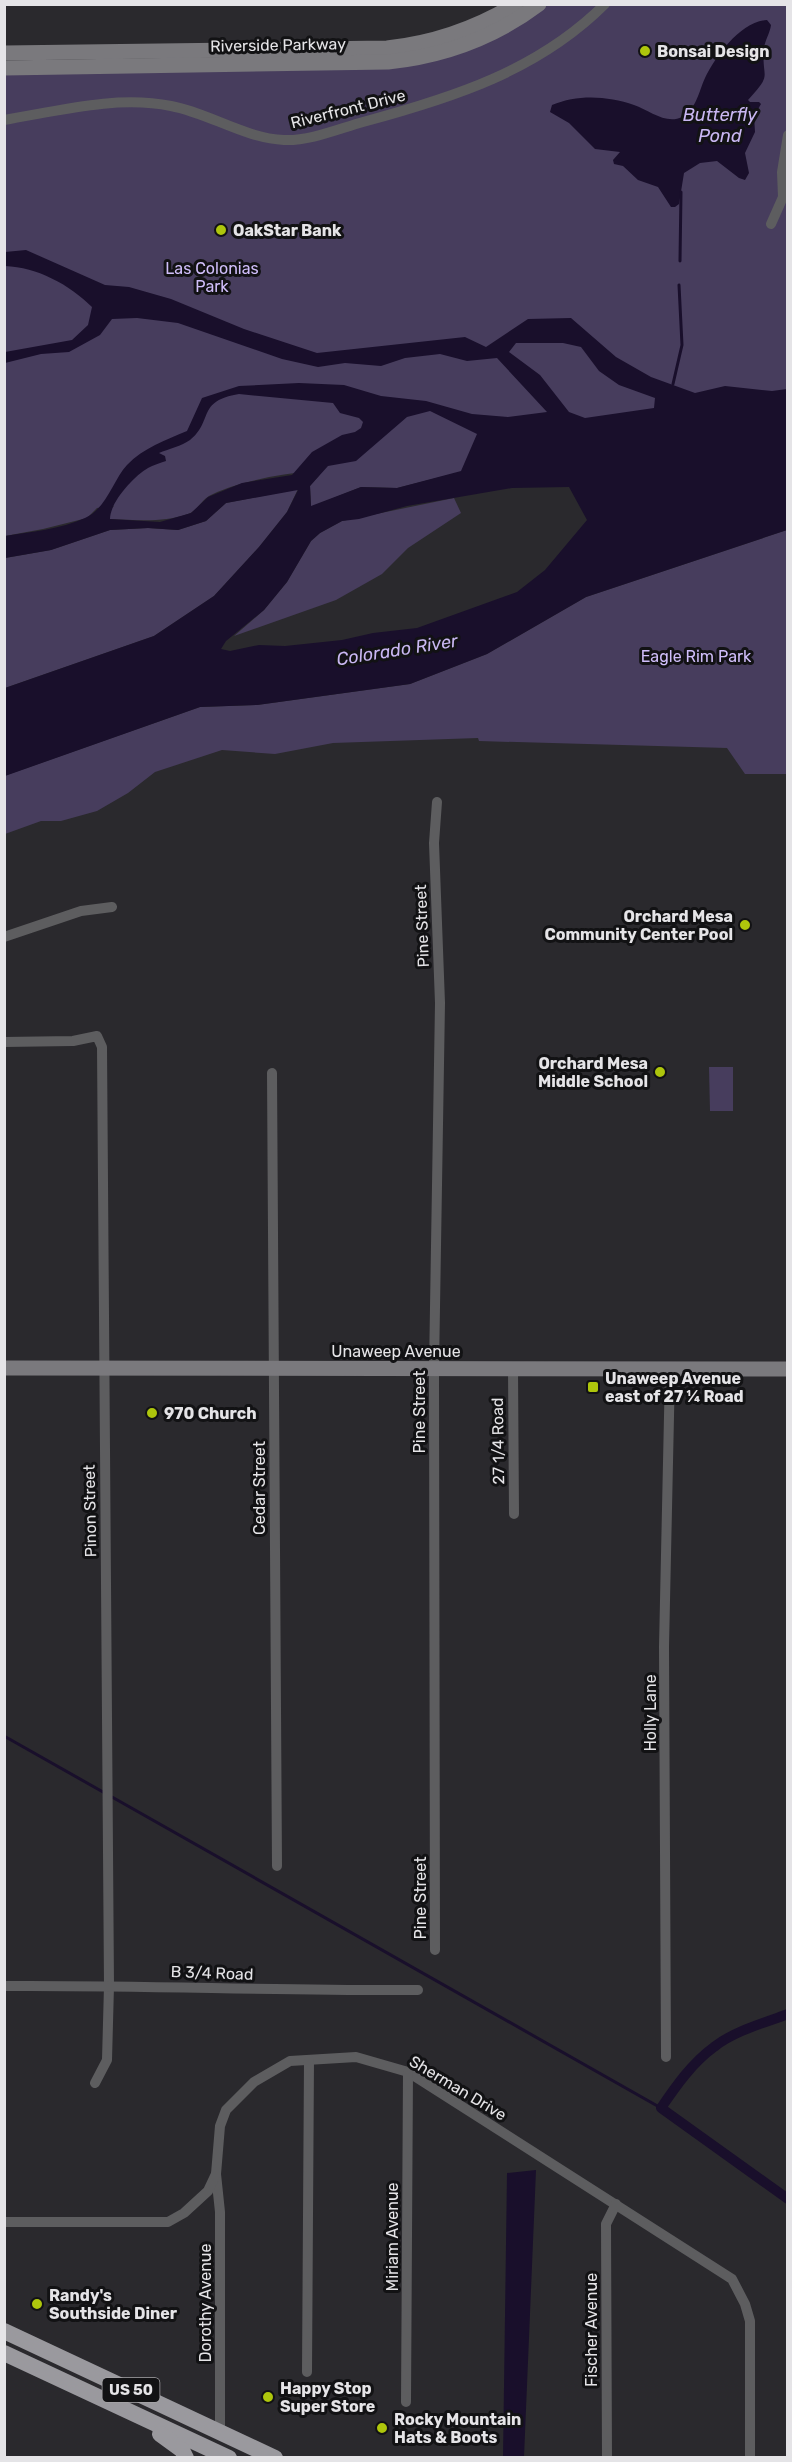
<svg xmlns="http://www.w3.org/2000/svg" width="792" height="2462" font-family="Rubik,sans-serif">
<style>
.green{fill:#473d5d}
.water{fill:#190f2b;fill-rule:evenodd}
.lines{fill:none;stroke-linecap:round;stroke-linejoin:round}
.stream{stroke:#190f2b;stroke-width:3}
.canal{stroke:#190f2b;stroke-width:10}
.minor{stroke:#5d5d5f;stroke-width:10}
.secondary{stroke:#7a797d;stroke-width:15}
.trunk{stroke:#9a999e;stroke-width:16}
.poi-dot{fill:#aec60c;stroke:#121214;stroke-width:2}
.labels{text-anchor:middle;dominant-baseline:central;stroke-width:6;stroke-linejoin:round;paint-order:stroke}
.shield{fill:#121214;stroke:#a6a5a8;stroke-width:1.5}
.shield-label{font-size:15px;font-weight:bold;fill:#e5e4e7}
.street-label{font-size:16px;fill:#e5e4e7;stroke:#121214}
.poi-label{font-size:16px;font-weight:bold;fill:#e5e4e7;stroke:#121214;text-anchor:start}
.park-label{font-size:16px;fill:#d0befa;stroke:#121214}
.water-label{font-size:18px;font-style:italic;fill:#c9b7f2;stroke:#121214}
</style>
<rect width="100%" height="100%" fill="#2a292d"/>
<g class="green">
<path d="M547 5H787V390L397 488 361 487 311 507 310 486 321 473C296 469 232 483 209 496 201 501 197 511 188 514 162 523 137 520 110 519V510L114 506 97 508 87 518 43 529 5 536V73L384 68 540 11Z"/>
<path d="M298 489 287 512 259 547 214 596 154 636 5 688V558L51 550 110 530 148 528 178 530 206 521 226 503Z"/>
<path d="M454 498 461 513 408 548 382 574 336 600 234 636 264 610 287 582 311 541 320 533 342 521Z"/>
<path d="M787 530V774H745L727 748 479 741 478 738 333 743 275 754 222 750 155 772 128 793 97 811 61 821H41L5 834 4 776 200 707 257 705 410 684 487 654 586 597Z"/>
<path d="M709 1067H733V1111H710Z"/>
</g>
<g class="water">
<path d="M767 20 771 25C770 33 765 40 764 48 761 80 774 72 748 100L750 102H759L761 104 754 116 755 132 745 153 749 173 745 180 739 178 717 161 700 163 684 173 679 204 675 207H671L658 187 638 180 623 166 614 164 613 160 620 152 595 149 569 123 550 112 552 105C578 94 608 96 634 105 649 110 666 125 682 117 696 110 699 91 705 78 716 56 740 22 767 20Z"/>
<path d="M26 250 105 285 129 287 171 299 244 329 317 353 465 337 486 347 528 319 571 318 616 357 651 377 695 393 725 386 772 391 787 389V530L586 597 487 654 410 684 257 705 200 707 5 776V688L154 636 214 596 259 547 287 512 298 490 226 503 206 521 178 530 148 528 110 530 51 550 5 558V536C30 532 61 529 85 518 107 508 113 480 127 465 143 448 166 440 187 431L202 398 239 386 299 383 344 385 381 396 426 401 472 414 508 417 547 412 497 358 467 361 440 354 405 358 381 366 345 363 318 367 282 359 178 323 137 318 112 319 100 335 69 352 41 354 5 363V352L72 340 88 325 92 307C70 285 37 267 5 266V252ZM516 343H563L581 347 599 371 619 385 655 398 654 408 585 418 569 412 540 375 509 352ZM239 394 333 403 340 413 359 418 363 422 361 428 355 432 342 435 312 452 292 475 242 483 208 497 191 513 160 522 110 519C110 502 134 476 148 468 153 465 160 463 166 461L165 456 159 453C168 449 182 446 190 440 214 421 196 401 239 394ZM430 411 477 434 461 471 397 488 361 487 311 506 310 486 328 466 356 461 407 417ZM569 487 587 520 545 570 517 592 417 628 373 633 342 640 285 646 259 645 230 651 221 649 226 641 264 610 287 582 311 541 320 533 342 521 359 519 407 506 512 488Z"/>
<path d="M536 2170 524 2457H503L507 2173Z"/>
</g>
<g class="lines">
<g class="stream">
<path d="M680 261 681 192"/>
<path d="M673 384 682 345 679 285"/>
<path d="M4 1736 103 1792"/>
<path d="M112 1797 661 2108"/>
</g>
<path class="canal" d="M788 2014C764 2023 734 2031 714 2047 692 2063 676 2086 661 2108L788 2199"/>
<g class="minor">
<path d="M4 120C58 111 117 95 171 106 209 113 244 138 284 140 310 141 338 129 363 122 452 98 538 71 605 4"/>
<path d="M771 224 783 197 782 172 788 135"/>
<path d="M4 937 81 911 112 907"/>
<path d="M4 1042 73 1041 97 1036 102 1047 109 1986 107 2060 95 2083"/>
<path d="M272 1073 277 1866"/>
<path d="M513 1369 514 1514"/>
<path d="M435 1950 434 1368 440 1003 434 843 437 802"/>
<path d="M4 1986C143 1985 280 1991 418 1990"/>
<path d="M666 2057 664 1647 670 1370"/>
<path d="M216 2174 220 2212V2431"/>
<path d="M4 2222H168L184 2213 208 2191 216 2174 220 2126 226 2110 254 2082 290 2061 356 2057 408 2072 732 2279 745 2304 750 2321V2458"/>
<path d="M307 2372 309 2060"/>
<path d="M406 2402 408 2072"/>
<path d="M607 2458 606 2224 616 2204"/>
</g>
<g class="secondary">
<path d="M4 53 387 48C434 43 475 29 516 4"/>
<path d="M4 68 388 62C444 56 494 38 539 4"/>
<path d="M4 1368 788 1369"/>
</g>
<g class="trunk">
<path d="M4 2331 275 2458"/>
<path d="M4 2353 229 2458"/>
<path d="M160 2434 182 2450 186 2458"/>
</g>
</g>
<g class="poi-dot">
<circle cx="645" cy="51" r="6"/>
<circle cx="221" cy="230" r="6"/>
<circle cx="745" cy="925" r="6"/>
<circle cx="660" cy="1072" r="6"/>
<rect x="587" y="1381" width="12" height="12" rx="3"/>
<circle cx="152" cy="1413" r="6"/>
<circle cx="37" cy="2304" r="6"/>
<circle cx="268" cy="2397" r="6"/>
<circle cx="382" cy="2428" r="6"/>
</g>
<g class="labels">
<rect class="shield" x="102.5" y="2378" width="57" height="24" rx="4.5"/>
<g class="shield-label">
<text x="131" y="2390">US 50</text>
</g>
<g class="street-label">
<text transform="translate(278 45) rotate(-1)">Riverside Parkway</text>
<text transform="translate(348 109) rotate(-14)">Riverfront Drive</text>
<text transform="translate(422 926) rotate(-92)">Pine Street</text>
<text x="396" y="1351">Unaweep Avenue</text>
<text transform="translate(419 1412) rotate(-90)">Pine Street</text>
<text transform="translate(498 1441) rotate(-91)">27 1/4 Road</text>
<text transform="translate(259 1488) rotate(-90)">Cedar Street</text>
<text transform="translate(90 1511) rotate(-91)">Pinon Street</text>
<text transform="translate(650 1713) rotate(-90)">Holly Lane</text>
<text transform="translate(420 1898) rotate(-90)">Pine Street</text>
<text transform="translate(212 1973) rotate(2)">B 3/4 Road</text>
<text transform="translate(458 2088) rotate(31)">Sherman Drive</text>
<text transform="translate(392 2237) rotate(-90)">Miriam Avenue</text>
<text transform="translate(205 2303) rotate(-90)">Dorothy Avenue</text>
<text transform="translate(591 2330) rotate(-90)">Fischer Avenue</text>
</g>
<g class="poi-label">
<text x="657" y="51">Bonsai Design</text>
<text x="233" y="230">OakStar Bank</text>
<text x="733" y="916" text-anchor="end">Orchard Mesa<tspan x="733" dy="18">Community Center Pool</tspan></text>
<text x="648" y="1063" text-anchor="end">Orchard Mesa<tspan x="648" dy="18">Middle School</tspan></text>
<text x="605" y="1378">Unaweep Avenue<tspan x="605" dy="18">east of 27 ¼ Road</tspan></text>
<text x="164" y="1413">970 Church</text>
<text x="49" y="2295">Randy's<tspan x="49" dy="18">Southside Diner</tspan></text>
<text x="280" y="2388">Happy Stop<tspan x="280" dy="18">Super Store</tspan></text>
<text x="394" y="2419">Rocky Mountain<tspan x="394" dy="18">Hats &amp; Boots</tspan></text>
</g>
<g class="park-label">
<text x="212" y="268">Las Colonias<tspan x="212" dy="18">Park</tspan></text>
<text x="696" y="656">Eagle Rim Park</text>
</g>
<g class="water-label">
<text x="720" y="115">Butterfly<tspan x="720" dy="21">Pond</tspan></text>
<text transform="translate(397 650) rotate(-9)">Colorado River</text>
</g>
</g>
<rect width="792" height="2462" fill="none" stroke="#e5e4e7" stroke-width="12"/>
</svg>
